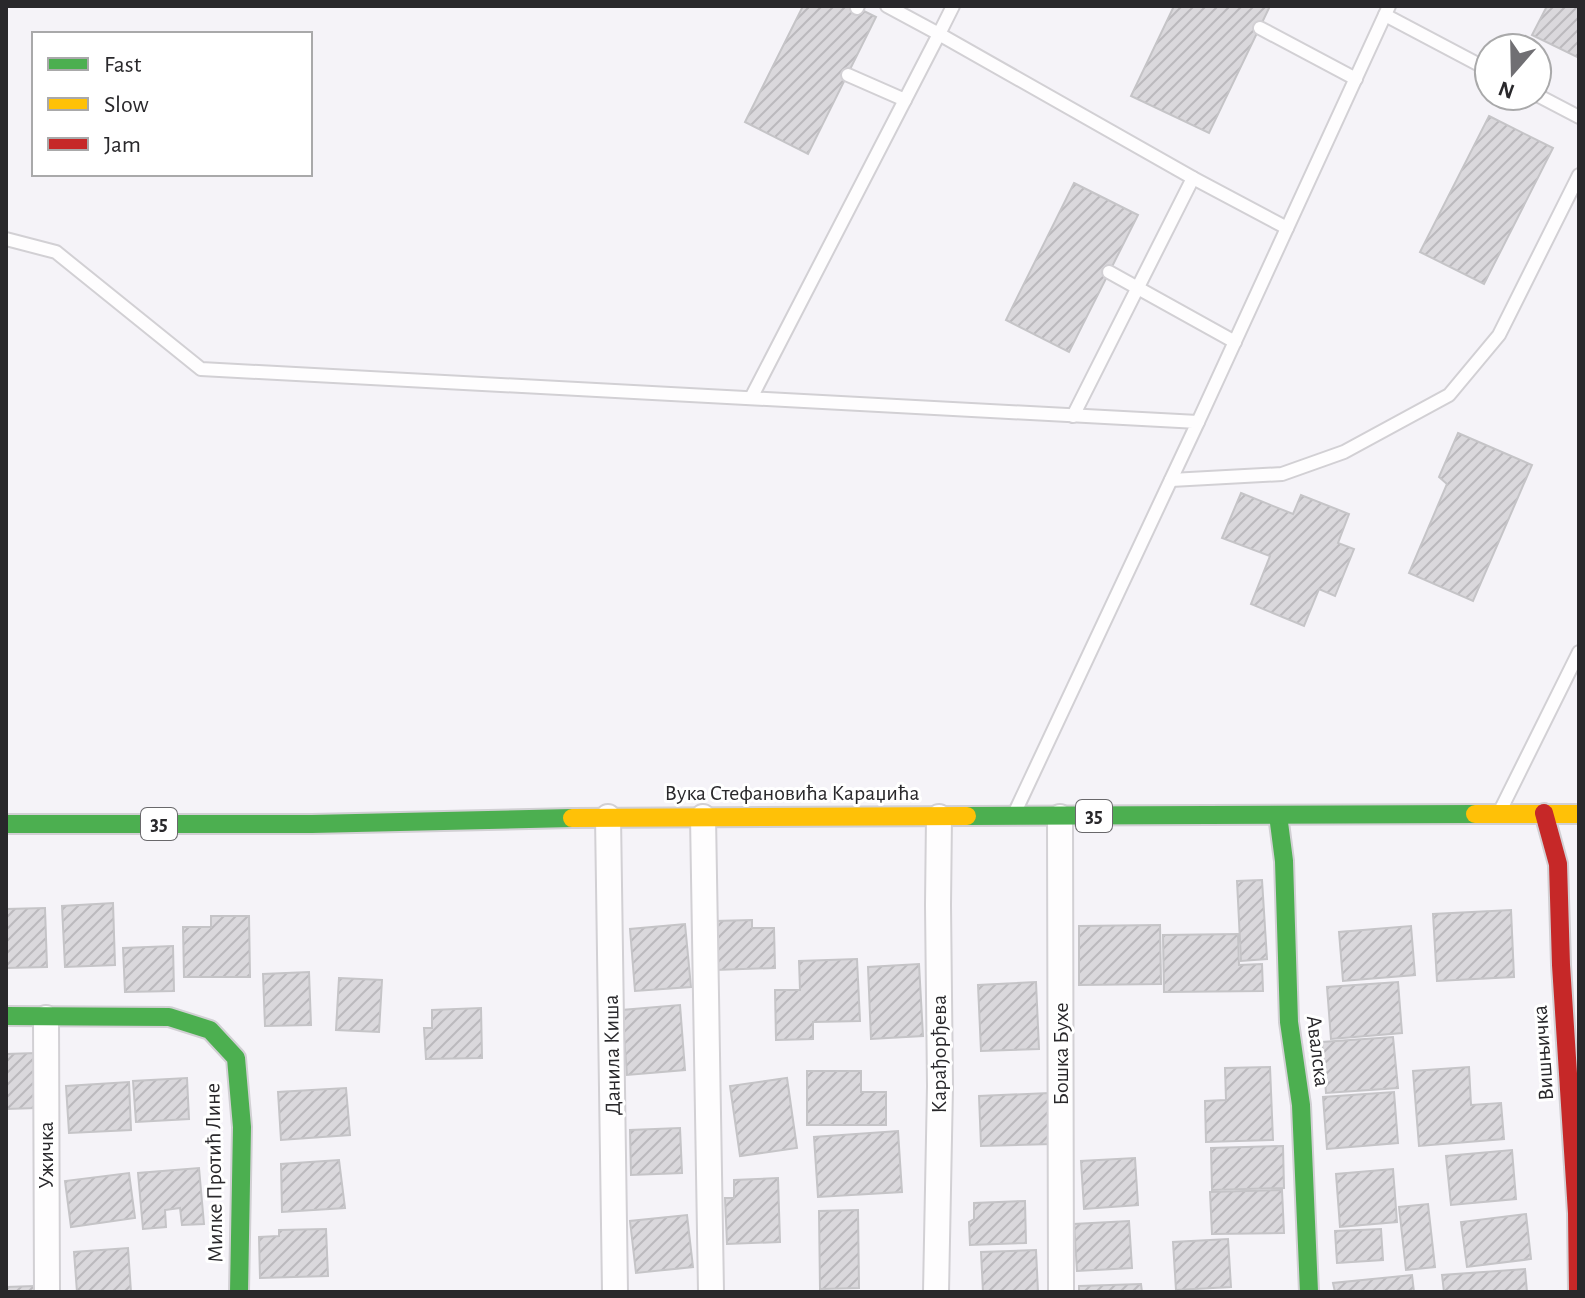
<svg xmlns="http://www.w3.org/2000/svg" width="1585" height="1298" font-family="'Alegreya Sans',sans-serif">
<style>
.building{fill:url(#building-hatch);stroke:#c5c4c7;stroke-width:2}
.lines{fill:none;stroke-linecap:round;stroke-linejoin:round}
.lane-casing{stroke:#d2d0d4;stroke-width:16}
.street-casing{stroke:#d2d0d4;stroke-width:28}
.fast-casing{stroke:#d2d0d4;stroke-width:22}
.slow-casing{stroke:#d2d0d4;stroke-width:22}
.jam-casing{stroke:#d2d0d4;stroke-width:22}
.lane{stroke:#fefdfe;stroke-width:12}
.street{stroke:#fefdfe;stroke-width:24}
.fast{stroke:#4caf50;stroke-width:18}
.slow{stroke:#ffc107;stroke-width:18}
.jam{stroke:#c62828;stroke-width:18}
.labels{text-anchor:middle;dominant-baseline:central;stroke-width:6;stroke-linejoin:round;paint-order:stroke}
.shield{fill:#fff;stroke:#69686b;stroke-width:2}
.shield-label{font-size:20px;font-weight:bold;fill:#29282b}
.street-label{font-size:22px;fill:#29282b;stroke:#fff}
</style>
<defs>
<pattern id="building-hatch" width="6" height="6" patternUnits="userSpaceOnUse" patternTransform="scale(2)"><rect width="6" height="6" fill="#dad8dc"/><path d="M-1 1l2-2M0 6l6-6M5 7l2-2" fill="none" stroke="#bbb9bd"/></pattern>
</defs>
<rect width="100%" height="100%" fill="#f5f3f8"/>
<g class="building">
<path d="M803 6H854L876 17 808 154 745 122Z"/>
<path d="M1174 6H1270L1209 133 1131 96Z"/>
<path d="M1547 6H1579V58L1532 35Z"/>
<path d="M1489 116 1553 148 1484 284 1420 252Z"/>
<path d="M1074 183 1138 215 1069 352 1006 320Z"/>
<path d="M1458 433 1532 465 1473 601 1409 573 1447 484 1439 477Z"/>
<path d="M1241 493 1293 514 1301 495 1349 514 1338 543 1354 549 1335 596 1319 589 1304 626 1251 604 1270 556 1222 538Z"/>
<path d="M1262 880 1267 959 1241 961 1237 881Z"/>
<path d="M113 903 115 965 65 967 62 906Z"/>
<path d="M45 908 47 967 6 968V909Z"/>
<path d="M1511 910 1514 977 1437 981 1433 914Z"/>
<path d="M211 916H249L250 977H184L183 927H211Z"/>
<path d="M752 920V928H774L775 968 715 970 714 921Z"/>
<path d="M685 924 691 987 635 991 630 929Z"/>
<path d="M1160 925 1161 984 1079 985V926Z"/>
<path d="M1411 926 1415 975 1343 981 1339 932Z"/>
<path d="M1238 934 1239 965 1262 964 1263 991 1164 992 1163 935Z"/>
<path d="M173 946 174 991 125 992 123 948Z"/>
<path d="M857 959 860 1021 813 1022V1039L776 1040 775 990H800L799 961Z"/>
<path d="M919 964 923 1036 871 1039 868 967Z"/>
<path d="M309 972 311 1025 265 1026 263 974Z"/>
<path d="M339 978 382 980 379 1032 336 1030Z"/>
<path d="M1036 982 1039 1049 981 1051 978 985Z"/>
<path d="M1398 982 1402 1033 1331 1039 1327 987Z"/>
<path d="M680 1005 685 1070 627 1075 622 1010Z"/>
<path d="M481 1008 482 1058 426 1059 424 1028H432V1010Z"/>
<path d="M1393 1037 1398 1088 1326 1093 1322 1042Z"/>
<path d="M36 1053 37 1108 6 1109V1054Z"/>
<path d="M1270 1067 1273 1140 1206 1142 1205 1101 1226 1100 1225 1068Z"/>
<path d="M1469 1067 1471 1105 1501 1103 1504 1139 1419 1146 1413 1071Z"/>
<path d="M807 1071H861V1092H886V1125H807Z"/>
<path d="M187 1078 189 1119 136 1122 133 1081Z"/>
<path d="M787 1078 797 1148 740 1156 730 1086Z"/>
<path d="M129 1082 131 1130 69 1133 66 1086Z"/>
<path d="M346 1088 350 1135 281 1140 278 1092Z"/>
<path d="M1394 1092 1398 1143 1327 1149 1323 1097Z"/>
<path d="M1049 1093 1051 1144 981 1146 979 1096Z"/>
<path d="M680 1128 682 1173 631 1175 630 1130Z"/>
<path d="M898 1131 902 1192 818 1197 814 1137Z"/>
<path d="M1283 1146 1284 1188 1212 1190 1211 1148Z"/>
<path d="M1512 1150 1516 1199 1451 1205 1446 1156Z"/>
<path d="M1135 1158 1138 1205 1084 1209 1081 1161Z"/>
<path d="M339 1160 345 1208 282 1212 281 1164Z"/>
<path d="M199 1168 204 1224 182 1225 180 1208 165 1210 166 1227 143 1229 138 1173Z"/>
<path d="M1393 1169 1397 1222 1340 1227 1336 1174Z"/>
<path d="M129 1173 135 1218 71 1227 65 1181Z"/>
<path d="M778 1178 780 1242 727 1244 725 1198H734V1180Z"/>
<path d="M1282 1190 1284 1233 1212 1234 1210 1192Z"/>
<path d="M1025 1201 1026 1243 970 1245 969 1222 974 1219V1203Z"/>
<path d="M1428 1204 1435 1267 1406 1270 1399 1207Z"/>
<path d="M858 1210 859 1288 820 1289 819 1211Z"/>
<path d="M1526 1214 1531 1259 1467 1267 1461 1222Z"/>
<path d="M687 1215 693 1267 636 1273 630 1221Z"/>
<path d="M1129 1221 1132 1268 1077 1271 1074 1224Z"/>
<path d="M326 1229 328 1276 260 1278 259 1237 279 1236V1230Z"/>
<path d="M1381 1229 1383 1260 1337 1263 1335 1231Z"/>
<path d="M1228 1239 1231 1287 1176 1290 1173 1242Z"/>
<path d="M128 1248 131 1292H77L74 1252Z"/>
<path d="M1036 1250 1038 1292H983L981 1252Z"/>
<path d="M1525 1269 1527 1292H1444L1442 1275Z"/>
<path d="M1412 1275 1414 1292H1335L1333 1283Z"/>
<path d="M1141 1284 1142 1292H1079V1286Z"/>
<path d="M35 1286 36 1292H6V1287Z"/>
</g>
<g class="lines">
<defs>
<g id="lane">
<path d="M887 6 939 34 953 6"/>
<path d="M857 8 858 6"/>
<path d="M1385 15 1489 70"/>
<path d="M1260 28 1356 79"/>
<path d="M848 75 905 100"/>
<path d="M1537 95 1579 117"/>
<path d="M1193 178 1287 228"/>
<path d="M6 239 56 252 201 369 1198 422 1016 810"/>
<path d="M1109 272 1235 342"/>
<path d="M751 398 939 34 1193 178 1073 416"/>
<path d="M1198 422 1389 6"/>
<path d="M1171 480 1282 474 1344 452 1449 395 1499 335 1579 175"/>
<path d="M1502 807 1579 652"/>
</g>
<g id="street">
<path d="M608 817 615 1292"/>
<path d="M703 817 711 1292"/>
<path d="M1060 817 1061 1292"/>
<path d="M46 1018 47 1292"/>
<path d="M936 1292 940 1086 938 905 939 817"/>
</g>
<g id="fast">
<path d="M1278 815 1284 861 1289 1022 1301 1105 1309 1292"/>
<path d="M967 816 1475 814"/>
<path d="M6 824H312L572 818"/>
<path d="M6 1016 169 1017 210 1030 236 1058 242 1127 239 1292"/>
</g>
<g id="slow">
<path d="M1475 814H1579"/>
<path d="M572 818 967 816"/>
</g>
<path id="jam" d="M1544 813 1558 864 1561 965 1577 1213 1578 1292"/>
</defs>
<use href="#lane" class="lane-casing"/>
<use href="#street" class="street-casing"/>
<use href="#fast" class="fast-casing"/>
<use href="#slow" class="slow-casing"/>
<use href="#jam" class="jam-casing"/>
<use href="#lane" class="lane"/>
<use href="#street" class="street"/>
<use href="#fast" class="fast"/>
<use href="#slow" class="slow"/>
<use href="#jam" class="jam"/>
</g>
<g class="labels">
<g class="shield">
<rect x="1076" y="800" width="36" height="32" rx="6"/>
<rect x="141" y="808" width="36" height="32" rx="6"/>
</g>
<g class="shield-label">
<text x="1094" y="816">35</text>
<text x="159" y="824">35</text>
</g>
<g class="street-label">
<text x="792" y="793">Вука Стефановића Караџића</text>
<text transform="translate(1318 1051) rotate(83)">Авалска</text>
<text transform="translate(1543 1053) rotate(-94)">Вишњичка</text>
<text transform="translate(939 1054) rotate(-90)">Карађорђева</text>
<text transform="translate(1061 1054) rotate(-90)">Бошка Бухе</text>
<text transform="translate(612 1055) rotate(-91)">Данила Киша</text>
<text transform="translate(46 1155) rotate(-90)">Ужичка</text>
<text transform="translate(214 1173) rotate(-91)">Милке Протић Лине</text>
</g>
</g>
<rect width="1585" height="1298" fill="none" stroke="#29282b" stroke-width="16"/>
<rect x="32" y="32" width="280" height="144" fill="#ffffff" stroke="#a9a9aa" stroke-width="2"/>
<rect x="48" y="58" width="40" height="12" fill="#4caf50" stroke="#a9a9aa" stroke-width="2"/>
<text x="104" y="72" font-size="24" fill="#29282b">Fast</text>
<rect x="48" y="98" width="40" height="12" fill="#ffc107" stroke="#a9a9aa" stroke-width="2"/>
<text x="104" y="112" font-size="24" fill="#29282b">Slow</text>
<rect x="48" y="138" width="40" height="12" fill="#c62828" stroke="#a9a9aa" stroke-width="2"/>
<text x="104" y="152" font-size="24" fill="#29282b">Jam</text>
<g transform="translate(1513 72) rotate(200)"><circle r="38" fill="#ffffff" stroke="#a9a9aa" stroke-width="2"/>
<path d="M0-6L14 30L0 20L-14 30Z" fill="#706f73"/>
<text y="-12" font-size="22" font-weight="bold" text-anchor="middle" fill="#29282b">N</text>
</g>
</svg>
